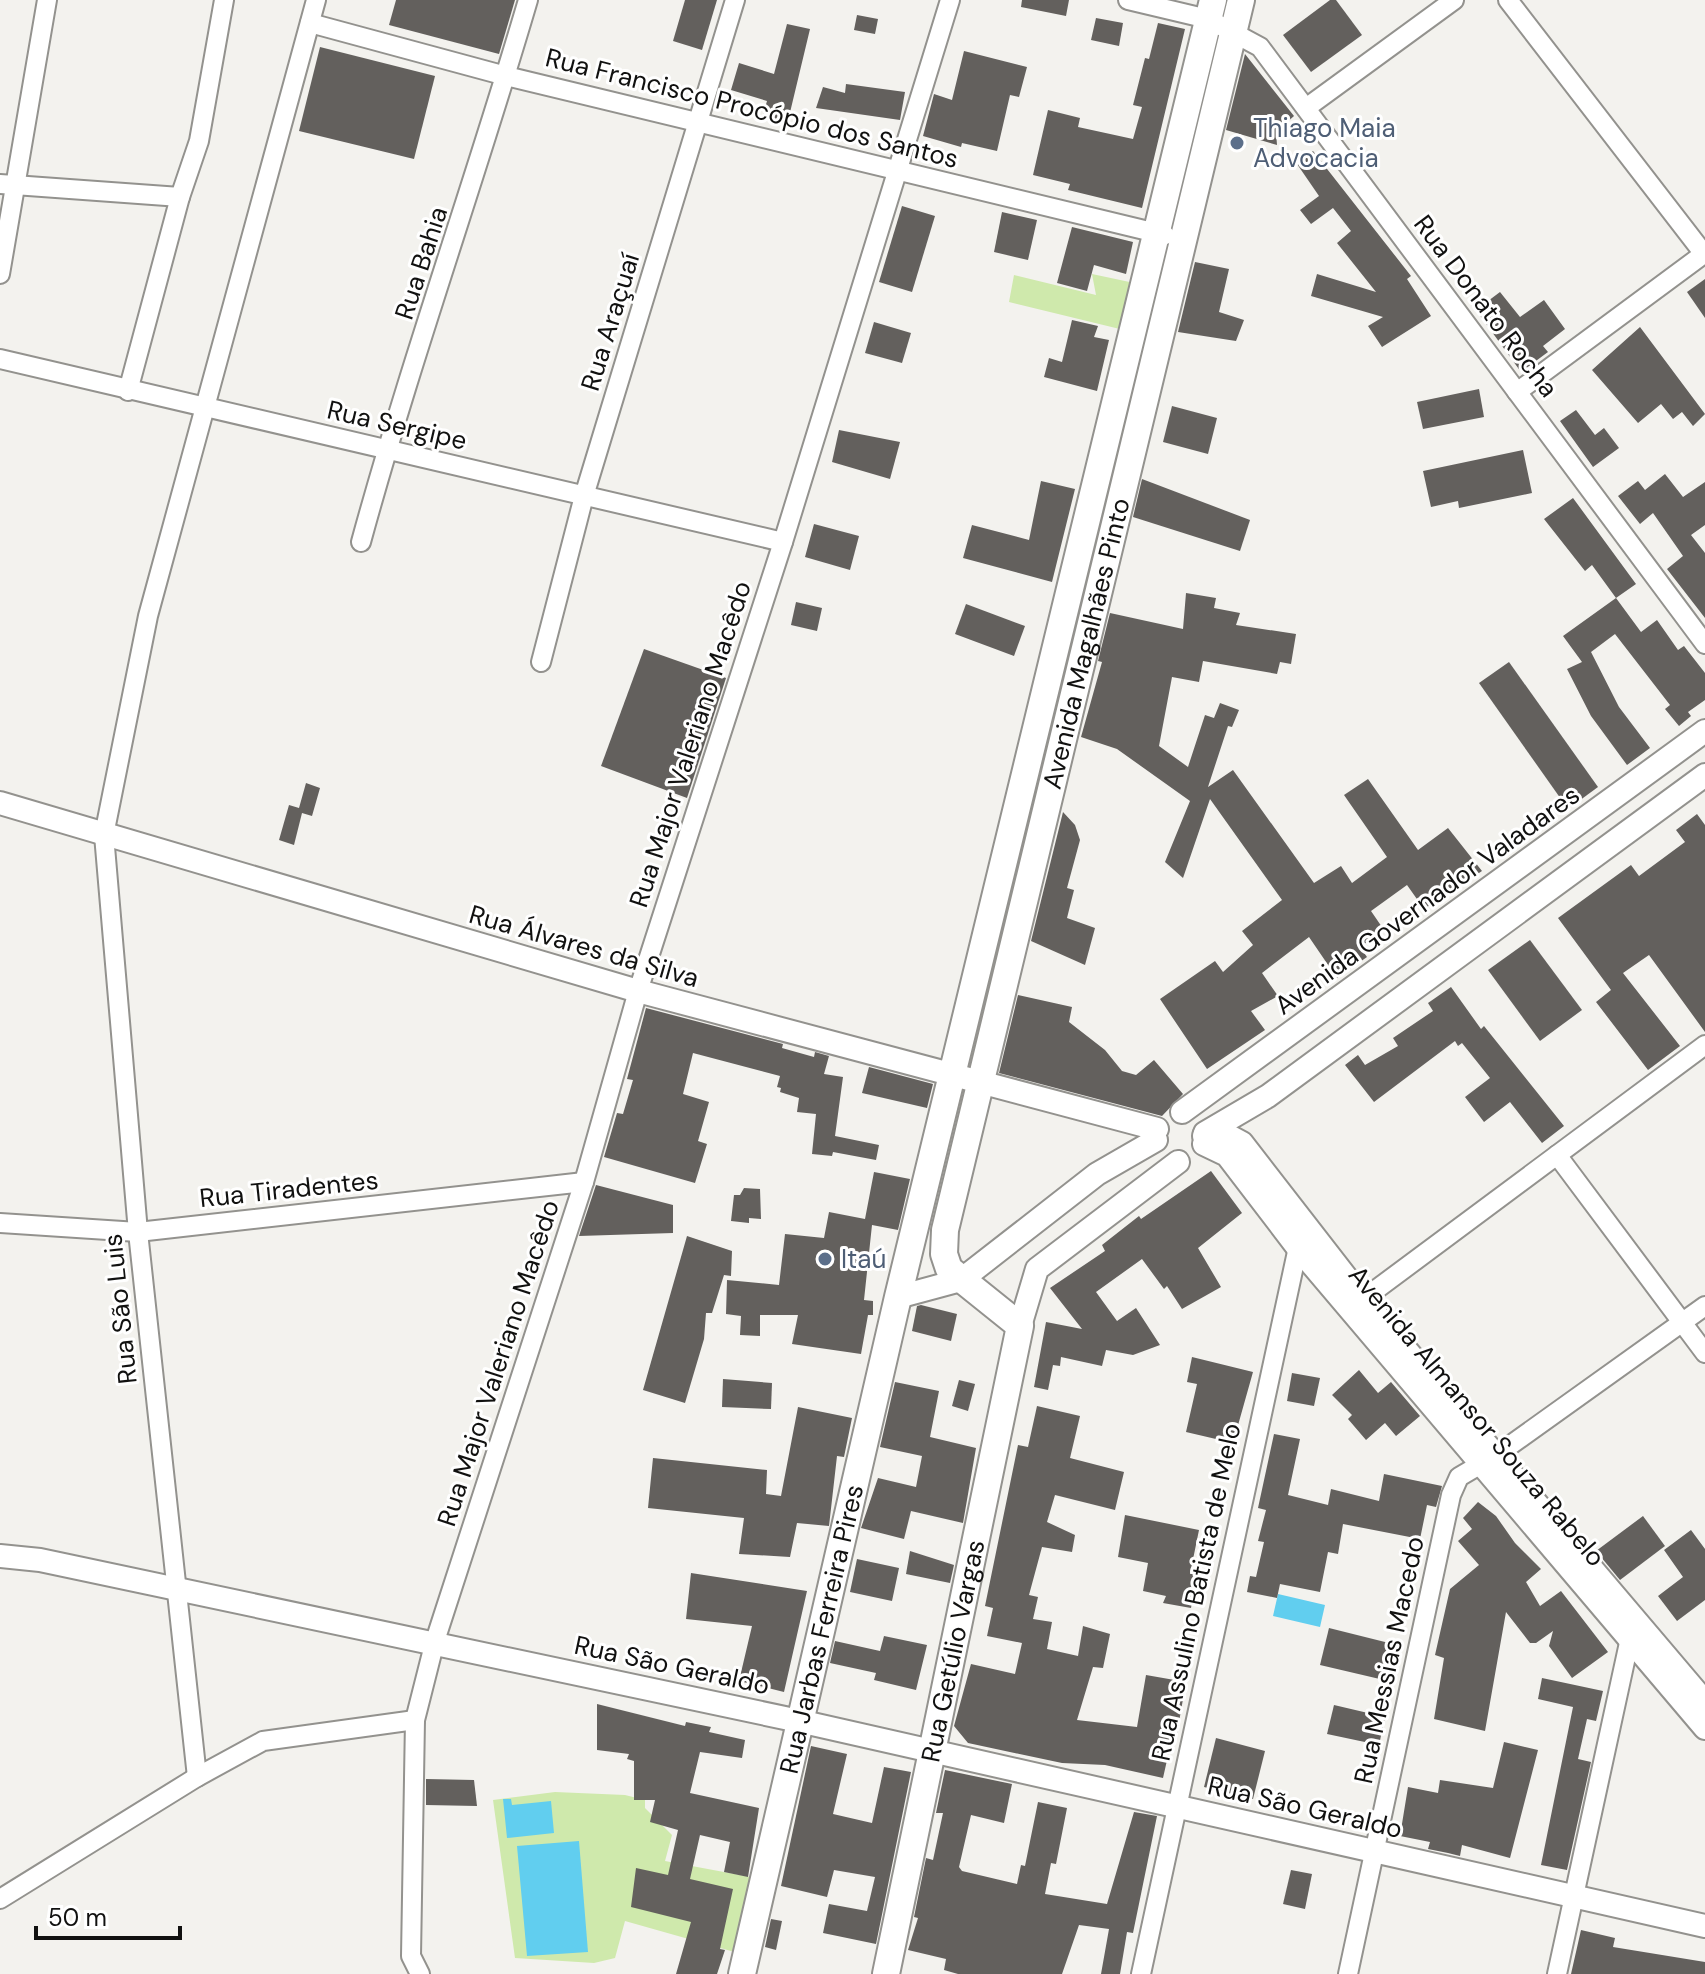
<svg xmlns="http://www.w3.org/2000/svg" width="1705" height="1974" font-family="'DM Sans',sans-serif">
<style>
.green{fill:#cfe9ac}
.water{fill:#61ceef}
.building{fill:#63605d}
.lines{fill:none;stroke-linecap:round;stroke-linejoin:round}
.minor-casing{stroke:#93928e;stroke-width:22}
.tertiary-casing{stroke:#93928e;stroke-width:26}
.secondary-casing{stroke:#93928e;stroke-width:30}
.minor{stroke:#fff;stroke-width:18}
.tertiary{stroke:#fff;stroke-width:22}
.secondary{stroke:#fff;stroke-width:26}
.service-dot{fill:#5c6f8a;stroke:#fff;stroke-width:3}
.labels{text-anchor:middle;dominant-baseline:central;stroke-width:6;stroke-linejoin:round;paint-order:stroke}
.street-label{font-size:26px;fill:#111110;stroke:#fff}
.service-label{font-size:26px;fill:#4e5e75;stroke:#fff;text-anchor:start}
</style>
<rect width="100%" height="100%" fill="#f3f2ee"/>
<g class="green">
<path d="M1092 274 1139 284 1128 331 1009 302 1014 275 1096 295Z"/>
<path d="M555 1792 625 1795 645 1800V1808L672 1835 665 1861 756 1878 738 1953 625 1921 615 1958 594 1963 515 1958 493 1800Z"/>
</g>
<g class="water">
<path d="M1278 1594 1325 1605 1320 1627 1273 1616Z"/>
<path d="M503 1799H511L512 1805 551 1801 554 1833 507 1838Z"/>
<path d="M579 1841 588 1952 527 1956 517 1846Z"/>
</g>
<g class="building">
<path d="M396 0H515L499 54 389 25Z"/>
<path d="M685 0H717L702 50 673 41Z"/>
<path d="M1022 0H1069L1066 16 1021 7Z"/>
<path d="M1330 0H1336L1362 35 1311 72 1283 35Z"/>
<path d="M857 15 878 19 875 34 854 30Z"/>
<path d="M1096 18 1123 23 1119 46 1091 40Z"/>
<path d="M1158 23 1185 29 1142 208 1068 190 1070 184 1033 175 1048 110 1080 118 1078 127 1133 139 1142 107 1133 105 1145 58 1149 59Z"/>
<path d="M787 24 810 29 787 125 762 118 767 101 731 90 739 63 774 74Z"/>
<path d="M320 47 435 76 414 159 299 131Z"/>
<path d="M964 51 1027 67 1019 97 1010 95 997 151 962 143 961 147 923 136 934 94 952 100Z"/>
<path d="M1245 54 1294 116 1276 132 1277 145 1226 130Z"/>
<path d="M846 84 905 92 900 120 816 108 823 87 845 93Z"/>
<path d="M1313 151 1411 276 1407 279 1431 316 1382 347 1368 326 1383 317 1311 296 1317 274 1376 292 1337 243 1351 231 1333 208 1311 224 1300 210 1319 196 1297 164Z"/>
<path d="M902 206 935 216 912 292 879 282Z"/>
<path d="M1002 212 1037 220 1028 260 994 252Z"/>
<path d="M1072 227 1133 242 1126 274 1094 265 1087 291 1057 283Z"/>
<path d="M1195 262 1229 269 1219 312 1244 320 1236 341 1178 332Z"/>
<path d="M1705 279V318L1687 292Z"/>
<path d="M1500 292 1520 317 1544 300 1565 329 1543 346 1548 352 1521 372 1476 310Z"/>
<path d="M1072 320 1098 326 1094 337 1109 340 1097 391 1044 377 1049 358 1062 362Z"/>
<path d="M874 322 911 333 902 363 865 353Z"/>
<path d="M1640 327 1705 414 1693 426 1682 412 1673 419 1661 404 1638 423 1592 370Z"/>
<path d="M1479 389 1484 417 1423 429 1417 402Z"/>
<path d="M1172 406 1217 418 1208 454 1163 442Z"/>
<path d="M1576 410 1595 435 1604 428 1619 448 1593 467 1560 421Z"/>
<path d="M839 430 900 442 890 479 832 462Z"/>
<path d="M1523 450 1532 493 1459 508 1458 501 1431 507 1423 471Z"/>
<path d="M1665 474 1683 497 1705 482V525L1691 535 1705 553V618L1667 569 1683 556 1653 513 1640 524 1618 496 1638 481 1645 490Z"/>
<path d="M1142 479 1250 520 1240 551 1133 517Z"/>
<path d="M1041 481 1075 489 1052 582 963 558 972 525 1029 540Z"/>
<path d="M1573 498 1636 584 1616 598 1592 565 1585 571 1544 519Z"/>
<path d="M814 524 859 536 850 570 805 557Z"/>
<path d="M1186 593 1216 598 1214 608 1240 613 1236 625 1296 634 1291 664 1280 662 1277 674 1203 661 1199 682 1172 677 1159 746 1188 767 1205 715 1214 718 1220 703 1239 710 1232 727 1228 726 1208 787 1233 770 1314 883 1341 866 1352 883 1387 857 1344 795 1368 779 1418 850 1448 828 1482 871 1424 909 1407 885 1371 911 1384 930 1360 947 1367 957 1337 978 1309 937 1262 973 1278 996 1251 1011 1265 1030 1207 1069 1160 999 1215 961 1223 972 1253 945 1242 931 1282 900 1210 799 1183 878 1165 862 1190 801 1117 749 1081 737 1102 662 1098 661 1110 613 1183 629Z"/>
<path d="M1616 598 1641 632 1657 620 1678 650 1684 646 1705 673V700L1688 712 1691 716 1679 726 1665 709 1670 705 1615 634 1591 652 1619 707 1650 748 1627 765 1591 716 1567 669 1582 662 1563 636Z"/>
<path d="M796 602 822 608 817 631 791 625Z"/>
<path d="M966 604 1025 626 1014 656 955 634Z"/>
<path d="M644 649 726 678 687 798 601 766Z"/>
<path d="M1509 662 1598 787 1568 809 1479 683Z"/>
<path d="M306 783 320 788 312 816 302 813 294 845 279 840 289 805 299 808Z"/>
<path d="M1063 812 1075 825 1080 840 1067 888 1074 890 1067 918 1095 928 1085 965 1031 941Z"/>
<path d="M1697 814 1705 825V1032L1649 955 1623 973 1680 1046 1648 1070 1596 1002 1611 990 1558 918 1631 865 1639 876 1685 842 1676 830Z"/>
<path d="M1530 940 1582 1010 1540 1041 1488 970Z"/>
<path d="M1451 987 1481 1029 1484 1026 1564 1126 1542 1143 1510 1102 1484 1122 1465 1097 1490 1078 1462 1043 1458 1046 1455 1041 1374 1102 1345 1065 1358 1055 1365 1065 1398 1046 1393 1038 1433 1011 1428 1003Z"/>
<path d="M1018 995 1072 1007 1069 1022 1105 1050 1122 1071 1136 1075 1154 1060 1183 1094 1162 1116 999 1073Z"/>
<path d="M646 1008 783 1044 782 1048 814 1057 815 1052 829 1056 824 1074 843 1077 835 1136 879 1145 876 1160 833 1152 832 1156 812 1154 816 1114 797 1112 799 1098 780 1092 781 1088 777 1087 780 1076 693 1053 683 1094 709 1102 698 1141 707 1144 695 1183 604 1157 617 1113 623 1114 633 1080 627 1079Z"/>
<path d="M869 1067 933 1084 927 1108 862 1093Z"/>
<path d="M1211 1171 1242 1213 1198 1248 1221 1287 1182 1309 1167 1286 1164 1289 1142 1259 1096 1292 1117 1321 1136 1308 1160 1345 1133 1355 1106 1350 1102 1366 1061 1357 1060 1366 1053 1365 1048 1390 1034 1387 1046 1322 1082 1329 1050 1288 1105 1251 1102 1245 1139 1216 1141 1219Z"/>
<path d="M874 1172 910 1179 898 1230 872 1225 864 1300 873 1301V1315H868L861 1354 792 1344 798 1315H760V1336L740 1335 741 1316 726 1314 727 1280 779 1285 785 1234 824 1238 829 1212 865 1219Z"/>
<path d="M596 1185 673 1205V1233L579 1236Z"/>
<path d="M744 1188 760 1189 761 1219 749 1218V1223L731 1221 734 1195H740Z"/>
<path d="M687 1236 732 1251 731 1276 724 1275 712 1313H706L704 1339 685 1403 643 1390Z"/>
<path d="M921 1305 957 1314 951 1341 912 1331 917 1306Z"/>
<path d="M1192 1357 1253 1372 1233 1443 1186 1432 1197 1384 1187 1382Z"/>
<path d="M1359 1370 1378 1393 1391 1382 1420 1416 1396 1436 1385 1423 1366 1440 1348 1419 1352 1415 1332 1395Z"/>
<path d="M1292 1373 1320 1378 1314 1406 1287 1401Z"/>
<path d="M723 1379 772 1383 771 1409 722 1407Z"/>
<path d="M959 1380 975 1384 968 1411 952 1406Z"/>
<path d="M895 1382 939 1391 930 1437 976 1448 963 1523 911 1511 904 1539 861 1528 878 1478 916 1487 922 1456 880 1447Z"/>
<path d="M1037 1406 1080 1416 1070 1458 1124 1472 1115 1510 1055 1495 1047 1522 1075 1535 1072 1552 1042 1547 1029 1595 1038 1597 1033 1619 1052 1622 1047 1649 1078 1656 1083 1626 1110 1634 1103 1668 1093 1667 1077 1720 1137 1727 1146 1675 1186 1682 1176 1739 1172 1738 1163 1778 1105 1765 1062 1763 968 1743 954 1726 971 1664 1015 1674 1022 1643 987 1636 993 1608 985 1606 1018 1445 1028 1447Z"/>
<path d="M798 1407 852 1418 844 1457 837 1456 829 1526 797 1523 790 1557 739 1554 744 1518 648 1508 653 1458 767 1470 766 1494 781 1496Z"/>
<path d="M1274 1434 1300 1439 1288 1495 1328 1505 1331 1489 1379 1501 1384 1474 1442 1486 1436 1507 1427 1505 1420 1539 1343 1524 1338 1554 1328 1552 1320 1592 1280 1584 1277 1598 1247 1592 1250 1576 1256 1577 1264 1542 1258 1541 1266 1510 1258 1508Z"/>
<path d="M1478 1502 1496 1516 1515 1543 1541 1569 1526 1582 1540 1606 1561 1591 1608 1652 1572 1678 1549 1646 1553 1631 1536 1643H1530L1506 1612 1485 1731 1434 1719 1444 1658 1435 1655 1450 1589 1479 1565 1458 1541 1472 1529 1463 1518Z"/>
<path d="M1125 1515 1199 1530 1190 1574 1197 1573 1191 1608 1163 1603 1166 1596 1143 1591 1148 1563 1118 1557Z"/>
<path d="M1643 1516 1665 1546 1620 1580 1596 1551Z"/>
<path d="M1691 1530 1705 1549V1600L1677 1621 1658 1596 1683 1577 1664 1550Z"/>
<path d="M910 1551 954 1565 950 1583 906 1574Z"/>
<path d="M857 1559 899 1568 892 1601 850 1592Z"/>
<path d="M691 1573 807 1591 784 1692 739 1681 752 1626 686 1619Z"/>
<path d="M1329 1628 1393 1644 1384 1680 1320 1665Z"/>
<path d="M884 1636 927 1645 916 1690 874 1680 876 1673 830 1663 835 1641 880 1651Z"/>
<path d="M1542 1678 1603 1691 1596 1721 1587 1719 1578 1759 1591 1762 1567 1870 1541 1865 1573 1707 1538 1699Z"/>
<path d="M597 1704 685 1726 686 1722 711 1727 709 1732 745 1740 742 1758 700 1752 690 1793 759 1808 748 1877 724 1872 730 1842 700 1835 690 1879 733 1889 720 1949 725 1950 717 1974H676L691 1922 631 1907 636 1868 668 1875 678 1830 650 1822 655 1800H634V1761L627 1759 629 1754 597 1750Z"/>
<path d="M1334 1705 1385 1717 1379 1745 1327 1734Z"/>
<path d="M1216 1738 1265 1751 1253 1799 1204 1787Z"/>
<path d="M1504 1742 1538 1750 1510 1858 1462 1845 1460 1856 1448 1853 1428 1849 1430 1842 1400 1836 1408 1787 1438 1793 1440 1780 1493 1788Z"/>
<path d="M811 1746 847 1754 833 1814 872 1823 884 1767 911 1772 876 1944 823 1933 829 1904 867 1911 875 1877 834 1870 827 1897 781 1886Z"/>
<path d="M945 1770 1012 1784 1004 1823 971 1815 959 1867 962 1871 1017 1884 1021 1865 1025 1866 1038 1802 1067 1808 1056 1864 1051 1863 1045 1894 1107 1904 1134 1812 1157 1816 1133 1933 1127 1932 1120 1974H1101L1109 1929 1079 1925 1062 1974H958L944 1970 946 1959 908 1950 918 1918 914 1917 926 1858 933 1860 943 1813H936Z"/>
<path d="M426 1779 474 1780 477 1806 426 1805Z"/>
<path d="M1291 1870 1312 1874 1305 1909 1283 1904Z"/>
<path d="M771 1919 782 1921 776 1950 765 1947Z"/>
<path d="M1581 1930 1615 1938 1613 1947 1705 1962V1974H1571Z"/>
</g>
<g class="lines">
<defs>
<g id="minor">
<path d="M1128 0 1208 19 1260 47 1705 644"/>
<path d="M1508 0 1704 254"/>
<path d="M310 23 506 76 1165 235"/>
<path d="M1306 108 1454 0"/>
<path d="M0 184 180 197"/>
<path d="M0 274 47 0"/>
<path d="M0 359 783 542"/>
<path d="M128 391 180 197 199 141 224 0"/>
<path d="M1517 392 1705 253"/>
<path d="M361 542C411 359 475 181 528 0"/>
<path d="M541 662 584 496 735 0"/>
<path d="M1557 1155 1705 1353"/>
<path d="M0 1223 138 1232 584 1182"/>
<path d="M1354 1306 1705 1045"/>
<path d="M197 1777 138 1232 104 835 148 616 316 0"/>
<path d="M0 1899 197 1777 263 1741 415 1720"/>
<path d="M420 1974 411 1956 415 1720 435 1641 584 1182 638 991 783 542 950 0"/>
<path d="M1141 1974 1300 1238"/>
<path d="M1348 1974 1451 1495 1459 1477 1498 1454 1705 1306"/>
<path d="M1557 1974 1632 1629"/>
</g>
<g id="tertiary">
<path d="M0 803 638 991 1157 1129"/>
<path d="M1182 1112 1705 731"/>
<path d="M1205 1133 1268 1096 1705 775"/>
<path d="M1204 1136H1229L1242 1143 1363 1299 1705 1702"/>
<path d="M1204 1144 1227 1155 1298 1248 1705 1728"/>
<path d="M898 1297 961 1280 1097 1174 1156 1140"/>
<path d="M1020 1326 1037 1269 1178 1162"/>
<path d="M0 1556 40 1560 799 1721 1705 1926"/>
</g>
<g id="secondary">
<path id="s1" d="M742 1974 898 1297 1213 0"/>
<path id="s2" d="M886 1974 1020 1326 949 1269 944 1254 945 1230 1241 0"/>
</g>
</defs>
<use href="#minor" class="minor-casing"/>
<use href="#tertiary" class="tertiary-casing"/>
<use href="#secondary" class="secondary-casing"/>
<use href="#minor" class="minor"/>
<use href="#tertiary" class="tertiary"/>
<use href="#secondary" class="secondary"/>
</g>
<g class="service-dot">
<circle cx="1237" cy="143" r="8"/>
<circle cx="825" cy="1259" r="8"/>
</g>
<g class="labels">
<g class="street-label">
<text transform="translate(752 108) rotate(14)">Rua Francisco Procópio dos Santos</text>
<text transform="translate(421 263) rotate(-72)">Rua Bahia</text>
<text transform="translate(1486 306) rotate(53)">Rua Donato Rocha</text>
<text transform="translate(610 322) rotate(-73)">Rua Araçuaí</text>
<text transform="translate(397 425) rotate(13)">Rua Sergipe</text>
<text stroke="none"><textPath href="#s2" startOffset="1396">Avenida Magalhães Pinto</textPath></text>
<text transform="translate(690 744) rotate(-72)">Rua Major Valeriano Macêdo</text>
<text transform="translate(1427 900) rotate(-36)">Avenida Governador Valadares</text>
<text transform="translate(584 946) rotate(16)">Rua Álvares da Silva</text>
<text transform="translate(289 1189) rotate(-6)">Rua Tiradentes</text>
<text transform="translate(120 1309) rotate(-96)">Rua São Luis</text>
<text transform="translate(498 1363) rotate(-72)">Rua Major Valeriano Macêdo</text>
<text transform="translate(1477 1416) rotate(50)">Avenida Almansor Souza Rabelo</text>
<text transform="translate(1196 1592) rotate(-78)">Rua Assulino Batista de Melo</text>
<text stroke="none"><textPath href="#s1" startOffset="354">Rua Jarbas Ferreira Pires</textPath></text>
<text stroke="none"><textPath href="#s2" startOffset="330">Rua Getúlio Vargas</textPath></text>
<text transform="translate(1389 1660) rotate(-78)">Rua Messias Macedo</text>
<text transform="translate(672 1665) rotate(12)">Rua São Geraldo</text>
<text transform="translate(1305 1807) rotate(13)">Rua São Geraldo</text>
</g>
<g class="service-label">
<text x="1253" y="128">Thiago Maia<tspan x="1253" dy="30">Advocacia</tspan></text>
<text x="841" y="1259">Itaú</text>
</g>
</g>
<path d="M36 1926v12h144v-12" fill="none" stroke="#111110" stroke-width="4"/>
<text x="48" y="1926" font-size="24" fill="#111110" stroke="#ffffff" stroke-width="6" paint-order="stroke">50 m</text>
</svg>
